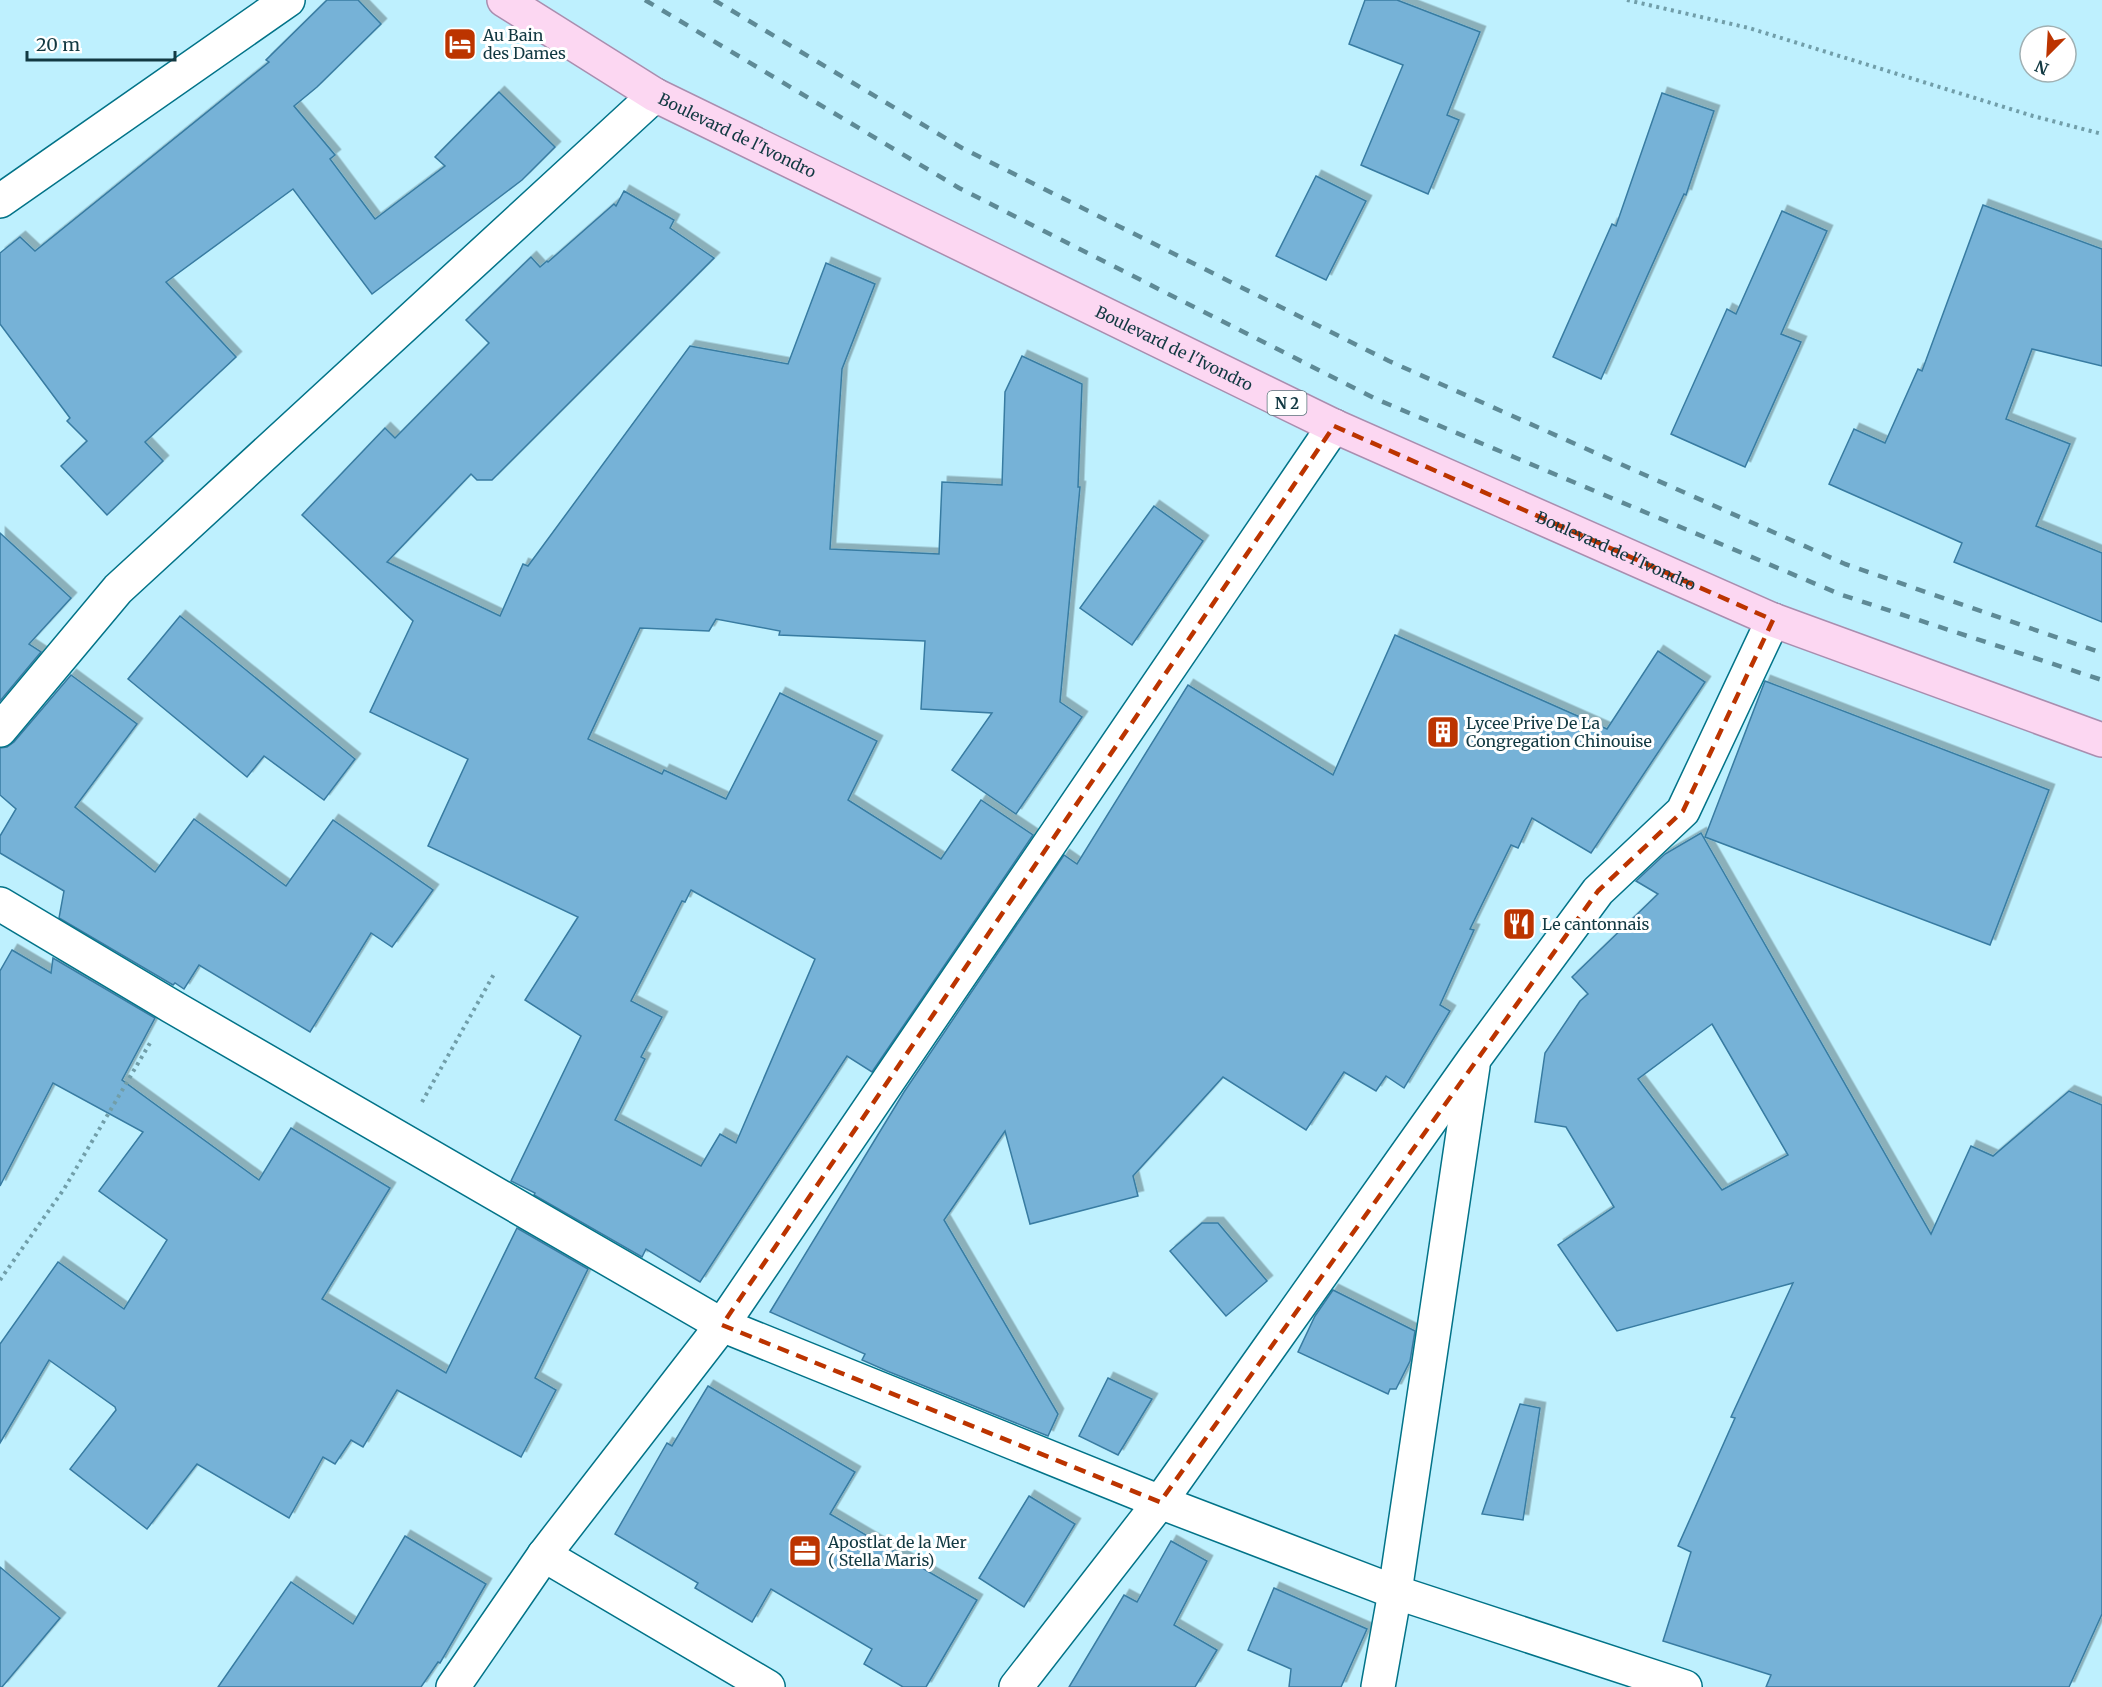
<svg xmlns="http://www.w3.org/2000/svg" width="2102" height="1687" font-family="Merriweather,serif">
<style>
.building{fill:#76b2d7;stroke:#387ca2;stroke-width:1.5;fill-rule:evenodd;filter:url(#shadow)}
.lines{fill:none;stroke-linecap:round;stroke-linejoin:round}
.minor-casing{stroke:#027388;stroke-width:36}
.major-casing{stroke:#a98eaf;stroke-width:36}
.path{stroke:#719ea9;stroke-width:4;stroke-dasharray:3 4.5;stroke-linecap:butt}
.minor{stroke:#fff;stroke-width:33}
.major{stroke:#fcd7f2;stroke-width:33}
.rail{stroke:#5e8a96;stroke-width:4.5;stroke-dasharray:10 10;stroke-linecap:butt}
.marked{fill:none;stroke:#bc3400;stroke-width:4.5;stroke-dasharray:12 8;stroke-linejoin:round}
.labels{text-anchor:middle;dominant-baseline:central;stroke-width:6;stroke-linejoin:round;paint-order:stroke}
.shield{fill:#fff;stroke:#59747b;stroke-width:1.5}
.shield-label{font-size:15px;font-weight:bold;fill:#123942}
.poi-label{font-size:16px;fill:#123942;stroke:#fff;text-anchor:start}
.street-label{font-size:16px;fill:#123942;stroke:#fff}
</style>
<defs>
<filter id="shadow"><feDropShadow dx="5.5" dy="-5.5" stdDeviation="0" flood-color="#0004"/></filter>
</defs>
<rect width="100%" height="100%" fill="#bef0fe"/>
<g class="building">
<path d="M327 0H358L381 24 317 87 294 106 335 155 330 159 375 219 445 166 435 157 499 92 555 147 522 180 372 294 293 189 166 282 236 357 145 442 163 461 107 515 61 466 87 441 67 421 70 418 0 324V253L20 237 35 251 269 62 266 60Z"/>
<path d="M1365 0H1397L1480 32 1447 115 1459 120 1428 194 1361 165 1403 65 1349 44Z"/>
<path d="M1662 93 1714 111 1686 195 1684 194 1601 379 1553 357 1612 224 1616 226Z"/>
<path d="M1316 176 1366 201 1326 280 1276 256Z"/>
<path d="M624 191 674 220 670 228 714 258 492 480H477L471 474 387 562 500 616 523 564 528 566 690 346 788 364 826 263 875 284 842 369 830 549 939 554 942 482 1002 485 1005 392 1022 356 1082 384 1078 487H1080L1060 702 1082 717 1016 814 952 770 992 713 921 709 925 641 779 635 780 631 716 619 709 631 640 628 588 739 662 774 664 770 726 799 780 693 877 741 848 800 941 859 981 800 1033 835 872 1072 847 1056 700 1282 646 1249 642 1257 534 1195 535 1193 511 1181 581 1036 525 1000 578 917 428 846 468 759 370 712 413 621 302 515 385 428 395 438 489 343 466 320 531 257 540 267 547 261 548 262 614 204 616 206ZM691 890 815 959 736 1143 720 1134 701 1166 615 1120 645 1059 641 1057 662 1017 631 1001 682 901 685 902Z"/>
<path d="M1983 205 2102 249V366L2032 349 2006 419 2070 444 2036 526 2102 553V622L1954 562 1962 543 1829 484 1854 429 1885 443 1918 369 1922 371Z"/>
<path d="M1782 211 1827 231 1781 334 1801 342 1745 467 1671 434 1727 309 1736 314Z"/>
<path d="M1154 506 1203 541 1132 645 1080 608Z"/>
<path d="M0 533 71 598 29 644 41 652 0 701Z"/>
<path d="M180 616 355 759 324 800 264 756 247 777 128 679Z"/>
<path d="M1395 635 1607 729 1658 651 1705 682 1591 853 1532 818 1518 848 1511 845 1470 929 1474 930 1440 1005 1450 1011 1404 1088 1386 1076 1376 1091 1344 1072 1306 1130 1223 1077 1133 1176 1138 1196 1030 1224 1005 1131 944 1220 1058 1414 1048 1436 887 1371 862 1360 865 1354 770 1312 904 1092 1064 855 1077 864 1188 685 1333 775Z"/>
<path d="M71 675 137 724 75 807 155 872 194 819 286 886 333 820 433 890 392 947 371 933 310 1032 199 965 184 989 175 983 173 985 59 918 64 891 0 853V836L16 809 0 795V748L7 747 14 742Z"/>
<path d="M1765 681 2049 790 1990 945 1705 837Z"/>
<path d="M1701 833 1931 1234 1971 1146 1993 1156 2069 1091 2102 1105V1614L2069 1687H1766L1771 1675 1663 1641 1691 1552 1678 1546 1735 1418 1731 1417 1793 1283 1617 1331 1558 1245 1614 1207 1566 1127 1535 1122 1545 1053 1580 1001 1588 994 1572 977 1658 894 1636 881 1665 854ZM1712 1024 1788 1155 1722 1190 1638 1079Z"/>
<path d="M12 950 51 973 53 958 155 1018 122 1080 259 1180 291 1128 390 1188 322 1299 446 1373 517 1228 588 1269 535 1378 556 1390 521 1457 397 1390 363 1447 351 1440 335 1464 323 1457 289 1518 197 1464 147 1529 70 1469 116 1410 115 1407 49 1360 0 1443V1344L58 1262 124 1309 167 1240 99 1191 143 1132 53 1083 0 1186V971Z"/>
<path d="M1202 1223H1218L1267 1281 1226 1316 1170 1251Z"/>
<path d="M1333 1290 1415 1331 1410 1361 1396 1389H1390L1388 1394 1298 1352 1315 1316Z"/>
<path d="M1108 1378 1152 1399 1118 1455 1079 1436Z"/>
<path d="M708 1386 855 1472 830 1514 977 1600 926 1687H903L864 1664 872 1649 771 1589 752 1622 695 1588 698 1583 615 1534 667 1443 672 1446Z"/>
<path d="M1520 1404 1540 1408 1523 1520 1482 1514Z"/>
<path d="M1029 1496 1075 1524 1024 1607 979 1578Z"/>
<path d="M405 1536 486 1584 440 1663 438 1662 421 1687H218L291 1582 353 1624Z"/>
<path d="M1171 1541 1207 1561 1174 1625 1217 1650 1195 1687H1069L1124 1595 1137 1602Z"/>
<path d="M0 1567 60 1618 2 1687H0Z"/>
<path d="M1274 1588 1367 1629 1341 1687H1289L1291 1669 1248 1650Z"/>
</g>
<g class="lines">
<defs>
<g id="minor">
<path d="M0 201 288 0"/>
<path d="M0 730 118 589 655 95"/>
<path d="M0 904 171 1006 722 1325 1160 1502 1395 1592 1685 1687"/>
<path d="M544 1555 768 1687"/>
<path d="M453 1687 544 1555 722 1325 1334 426"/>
<path d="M1016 1687 1160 1502 1474 1059 1598 891 1683 811 1773 620"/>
<path d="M1378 1687 1395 1592 1473 1066"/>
</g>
<g id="major">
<path id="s1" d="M504 0 655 95 1334 426 1773 620 2102 740"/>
</g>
</defs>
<use href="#minor" class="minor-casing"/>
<use href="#major" class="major-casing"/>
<g class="path">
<path d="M1627 0 1749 28 2033 116 2102 134"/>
<path d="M422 1102 494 974"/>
<path d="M0 1280 64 1189 150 1043"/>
</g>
<use href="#minor" class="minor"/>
<use href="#major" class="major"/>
<g class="rail">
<path d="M645 0 959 188 1376 399 1842 595 2102 680"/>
<path d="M714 0 962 148 1389 361 1845 564 2102 653"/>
</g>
</g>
<path class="marked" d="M1334 426 1773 620 1683 811 1598 891 1160 1502 722 1325Z"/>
<defs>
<symbol id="hotel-square" viewBox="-11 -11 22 22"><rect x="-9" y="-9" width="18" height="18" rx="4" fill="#bc3400" stroke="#fff"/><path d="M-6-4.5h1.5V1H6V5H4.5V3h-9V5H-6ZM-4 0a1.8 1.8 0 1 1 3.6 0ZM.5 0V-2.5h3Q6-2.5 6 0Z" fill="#fff"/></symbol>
<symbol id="building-square" viewBox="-11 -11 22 22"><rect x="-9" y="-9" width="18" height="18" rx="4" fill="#bc3400" stroke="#fff"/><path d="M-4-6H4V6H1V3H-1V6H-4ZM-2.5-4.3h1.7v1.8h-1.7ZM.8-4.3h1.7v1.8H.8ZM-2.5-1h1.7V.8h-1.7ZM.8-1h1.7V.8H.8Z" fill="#fff"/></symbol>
<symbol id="restaurant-square" viewBox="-11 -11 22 22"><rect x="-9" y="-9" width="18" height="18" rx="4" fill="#bc3400" stroke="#fff"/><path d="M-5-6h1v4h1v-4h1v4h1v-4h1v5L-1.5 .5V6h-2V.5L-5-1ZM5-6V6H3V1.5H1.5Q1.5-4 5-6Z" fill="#fff"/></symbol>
<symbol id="office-square" viewBox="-11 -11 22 22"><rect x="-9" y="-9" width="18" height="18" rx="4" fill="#bc3400" stroke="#fff"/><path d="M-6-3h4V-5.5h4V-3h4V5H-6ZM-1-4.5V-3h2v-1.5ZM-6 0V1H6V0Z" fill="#fff"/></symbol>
</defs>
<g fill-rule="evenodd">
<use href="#hotel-square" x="441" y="25" width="38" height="38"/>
<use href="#building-square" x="1424" y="713" width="38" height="38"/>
<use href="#restaurant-square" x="1500" y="905" width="38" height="38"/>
<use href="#office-square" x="786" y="1532" width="38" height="38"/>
</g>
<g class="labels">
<rect class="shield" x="1267.5" y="391" width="39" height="24" rx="4.5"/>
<g class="shield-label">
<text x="1287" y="403">N 2</text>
</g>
<g class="poi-label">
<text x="483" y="35">Au Bain<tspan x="483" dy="18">des Dames</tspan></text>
<text x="1466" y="723">Lycee Prive De La<tspan x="1466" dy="18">Congregation Chinouise</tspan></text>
<text x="1542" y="924">Le cantonnais</text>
<text x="828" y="1542">Apostlat de la Mer<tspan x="828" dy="18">( Stella Maris)</tspan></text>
</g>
<g class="street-label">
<text stroke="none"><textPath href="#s1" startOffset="270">Boulevard de l'Ivondro</textPath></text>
<text stroke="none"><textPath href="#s1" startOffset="756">Boulevard de l'Ivondro</textPath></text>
<text stroke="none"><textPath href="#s1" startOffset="1242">Boulevard de l'Ivondro</textPath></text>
</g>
</g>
<g transform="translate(2048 54) rotate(204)"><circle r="28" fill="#ffffff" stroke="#a0b0b3" stroke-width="1.5"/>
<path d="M0-4.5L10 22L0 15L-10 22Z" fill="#bc3400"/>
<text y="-9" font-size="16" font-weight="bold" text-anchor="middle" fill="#123942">N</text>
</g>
<path d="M27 51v9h148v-9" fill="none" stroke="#123942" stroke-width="3"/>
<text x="36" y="51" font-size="18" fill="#123942" stroke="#ffffff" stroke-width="4.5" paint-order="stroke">20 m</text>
</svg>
